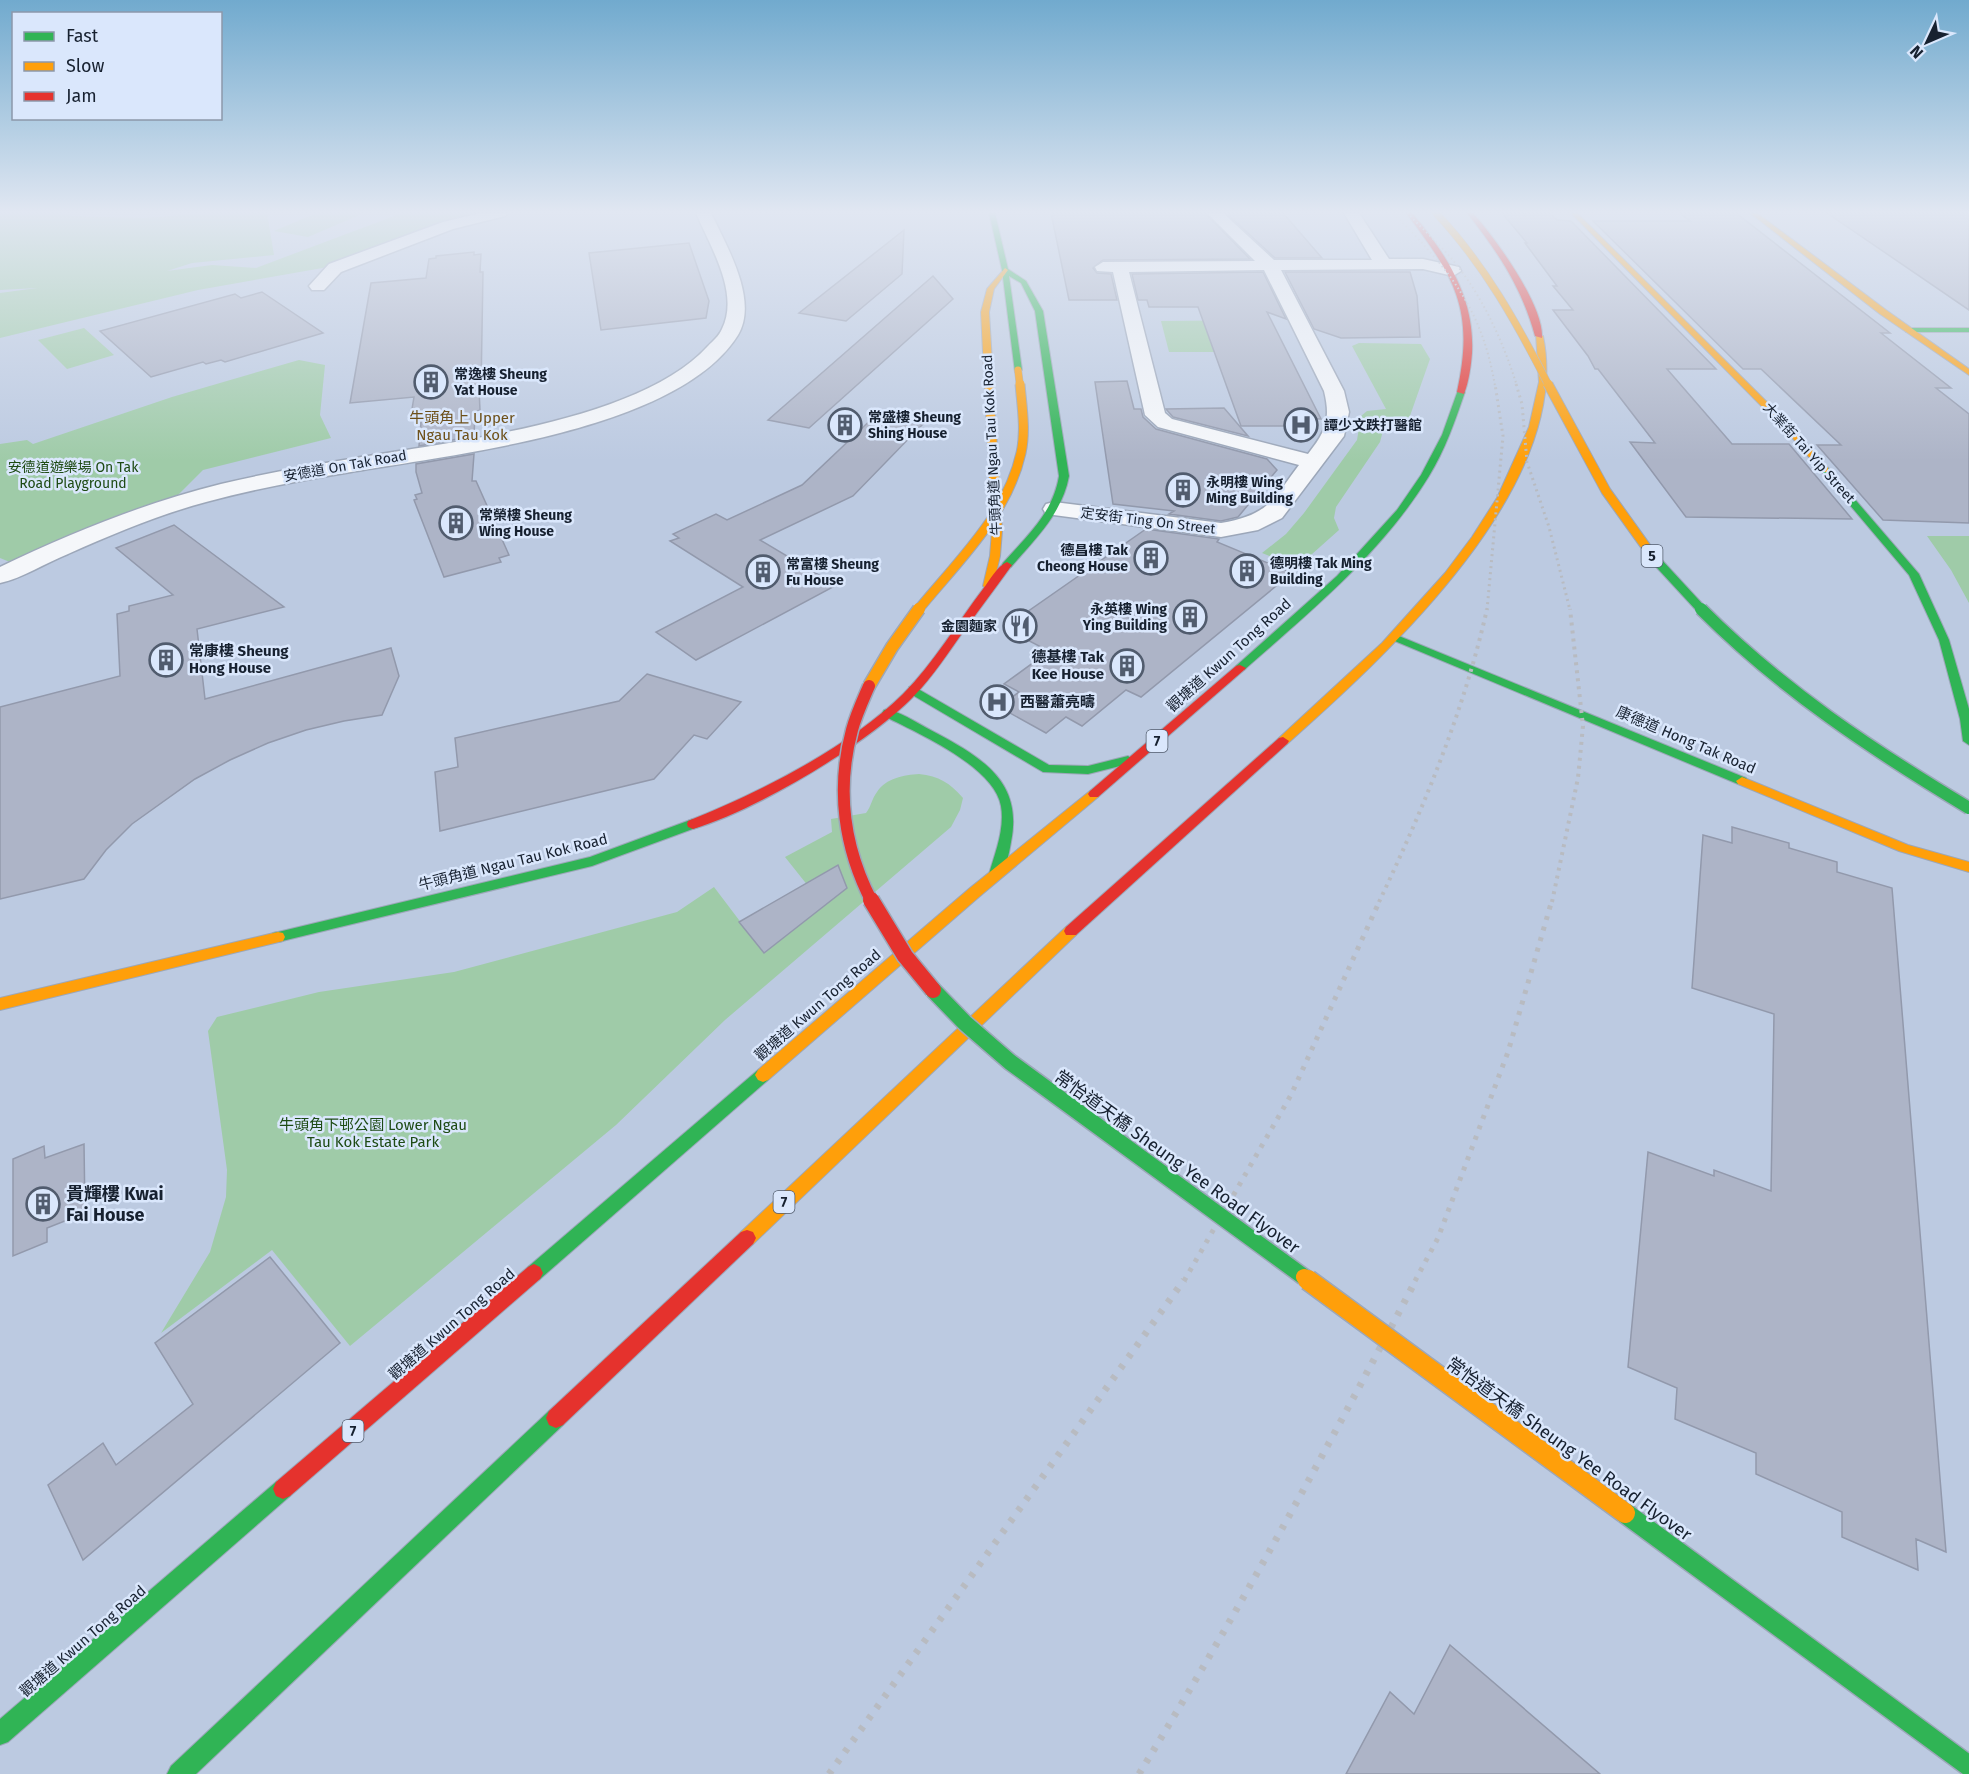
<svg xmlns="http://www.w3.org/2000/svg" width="1969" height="1774" font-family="'Fira Sans','Noto Sans TC',sans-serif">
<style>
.green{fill:#9fcba8}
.building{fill:#adb4c7;stroke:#9299ac;stroke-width:1.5}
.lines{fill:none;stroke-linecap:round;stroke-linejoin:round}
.street-casing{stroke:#9ca7b9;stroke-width:3}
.fast-casing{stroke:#9ca7b9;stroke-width:2}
.slow-casing{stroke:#9ca7b9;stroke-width:2}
.jam-casing{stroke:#9ca7b9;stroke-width:2}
.street{fill:#f5f7fa;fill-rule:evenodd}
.fast{fill:#30b455;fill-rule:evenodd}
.slow{fill:#ff9f0a;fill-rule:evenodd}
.jam{fill:#e5322d;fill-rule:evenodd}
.rail-far4{stroke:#b8bbc1;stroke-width:2;stroke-dasharray:1.5 3;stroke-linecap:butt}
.rail-far3{stroke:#b8bbc1;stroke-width:3;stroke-dasharray:2 4;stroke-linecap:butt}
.rail-far2{stroke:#b8bbc1;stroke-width:4;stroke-dasharray:3 5;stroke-linecap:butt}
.rail-far1{stroke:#b8bbc1;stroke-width:5;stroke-dasharray:4 7;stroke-linecap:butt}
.rail{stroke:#b8bbc1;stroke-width:7;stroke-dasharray:4.5 9;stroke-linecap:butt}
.fast-bridge-far3-casing{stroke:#9ca7b9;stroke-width:11;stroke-linecap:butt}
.fast-bridge-far2-casing{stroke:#9ca7b9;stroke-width:15;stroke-linecap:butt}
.fast-bridge-far1-casing{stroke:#9ca7b9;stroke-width:19;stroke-linecap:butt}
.fast-bridge-casing{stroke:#9ca7b9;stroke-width:23;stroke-linecap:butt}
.slow-bridge-far4-casing{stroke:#9ca7b9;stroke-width:8;stroke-linecap:butt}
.slow-bridge-far3-casing{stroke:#9ca7b9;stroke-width:11;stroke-linecap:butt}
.slow-bridge-far2-casing{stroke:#9ca7b9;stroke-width:15;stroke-linecap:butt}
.slow-bridge-far1-casing{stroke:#9ca7b9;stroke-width:19;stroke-linecap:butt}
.slow-bridge-casing{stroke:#9ca7b9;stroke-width:23;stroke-linecap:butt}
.jam-bridge-far1-casing{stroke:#9ca7b9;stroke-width:15;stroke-linecap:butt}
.jam-bridge-casing{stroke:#9ca7b9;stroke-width:19;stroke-linecap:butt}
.fast-bridge-far3{stroke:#30b455;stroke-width:9}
.fast-bridge-far2{stroke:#30b455;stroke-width:12}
.fast-bridge-far1{stroke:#30b455;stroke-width:16}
.fast-bridge{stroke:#30b455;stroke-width:20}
.slow-bridge-far4{stroke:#ff9f0a;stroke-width:7}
.slow-bridge-far3{stroke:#ff9f0a;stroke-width:9}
.slow-bridge-far2{stroke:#ff9f0a;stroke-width:12}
.slow-bridge-far1{stroke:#ff9f0a;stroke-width:16}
.slow-bridge{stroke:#ff9f0a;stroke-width:20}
.jam-bridge-far1{stroke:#e5322d;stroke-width:12}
.jam-bridge{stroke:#e5322d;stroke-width:16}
.labels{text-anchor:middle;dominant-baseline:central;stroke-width:5;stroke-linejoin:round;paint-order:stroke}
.far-poi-label{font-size:14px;font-weight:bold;fill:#172130;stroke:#dae7fc;text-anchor:start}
.far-street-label{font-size:14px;fill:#172130;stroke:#dae7fc}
.far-park-label{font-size:14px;fill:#1e4b14;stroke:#dae7fc}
.shield{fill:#dae7fc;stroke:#525c6d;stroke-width:1.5}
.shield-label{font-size:14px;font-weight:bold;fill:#172130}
.far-quarter-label{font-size:15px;fill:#6d5019;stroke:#dae7fc}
.poi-label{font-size:15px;font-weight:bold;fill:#172130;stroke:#dae7fc;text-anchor:start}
.street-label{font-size:15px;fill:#172130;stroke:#dae7fc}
.park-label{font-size:15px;fill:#1e4b14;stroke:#dae7fc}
.near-street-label{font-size:18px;fill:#172130;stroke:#dae7fc}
.near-poi-label{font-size:18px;font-weight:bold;fill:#172130;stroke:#dae7fc;text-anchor:start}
</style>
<rect width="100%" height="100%" fill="#bccae1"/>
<g class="green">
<path d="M0 213H59L72 216 143 218 214 213H267L274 255 192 263 167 271 212 265 256 268 402 213H477L334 266 198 290 0 338V293L37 288 0 290Z"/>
<path d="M317 213H364L308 237 274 231Z"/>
<path d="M1268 320 1282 352H1169L1161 321Z"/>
<path d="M84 328 114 355 67 369 38 340Z"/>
<path d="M1359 343 1421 344 1430 359 1405 430 1384 427 1380 442 1336 507 1334 518 1339 530 1302 563 1289 564 1262 553 1286 534 1304 513 1357 440 1361 416 1367 411 1386 409 1352 346Z"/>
<path d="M299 360 325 365 320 415 331 438 203 470 177 496 22 567 0 558V444L27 440 33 444 172 397Z"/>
<path d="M1927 536H1969V603L1951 570Z"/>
<path d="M919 774C939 776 950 783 963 798L960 810 951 827 725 1020 616 1125 350 1346 272 1250 161 1333 210 1252 226 1197 227 1170 208 1031 217 1017 319 992 454 972 677 912 714 887 764 953 824 906 785 857 832 832 831 819 866 813C871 807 872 798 877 792 886 778 904 775 919 774Z"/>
</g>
<g class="building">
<path d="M1051 213H1205L1250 259 1103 260 1093 268 1097 273 1111 274 1117 300H1069Z"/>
<path d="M1226 213H1283L1322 258H1275Z"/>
<path d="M1502 213H1550L1557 220 1571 221 1716 369H1667L1732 444H1789L1852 519 1686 517 1630 442 1655 443 1598 369H1595L1588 356 1553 310H1573L1553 286H1557L1525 243H1527Z"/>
<path d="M1679 213H1736L1890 333H1881L1951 388H1936L1969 414V523L1883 520 1817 445H1841L1761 369H1743L1593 221H1690Z"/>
<path d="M1827 213H1969V310Z"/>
<path d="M904 230 902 274 846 321 799 313Z"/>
<path d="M689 243 709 301 706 318 601 330 589 253Z"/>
<path d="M474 252V255L481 254 480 272H483L481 389H479L480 410 475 412 474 436 419 446 421 423 415 424V409H412L414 397 350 403 371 283 426 278 429 259 436 258V256Z"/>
<path d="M1263 272 1286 319 1267 312 1321 419 1289 418 1292 426H1241L1198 307H1149L1147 300H1138L1132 274Z"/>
<path d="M1285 272H1410L1417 296 1420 337 1341 338 1314 329Z"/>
<path d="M933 276 953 299 809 428 768 420Z"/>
<path d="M262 292 323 333 225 362 221 360 206 364 203 362 151 377 100 331 235 294 241 298Z"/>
<path d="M1127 381 1134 409H1141L1143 417 1156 429 1267 459 1277 470 1238 517 1221 521 1169 514 1174 511 1113 504 1095 382Z"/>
<path d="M1224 408 1248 436 1173 417 1166 409Z"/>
<path d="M878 413 923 424 853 496 760 540 829 581 826 582 833 587 696 660 656 632 743 587 670 541 679 538 673 534 716 514 727 520 802 485Z"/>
<path d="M474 454 472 481H476L509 555 499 558 501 562 444 577 414 500 417 499 415 495 422 493 416 472V464Z"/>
<path d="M174 525 284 607 197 629 205 699 391 648 399 676 382 715 344 721 306 730 268 743 230 760 195 779 132 824 106 850 84 879 0 899V707L120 676 117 614 129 611V606L173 595 116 548Z"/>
<path d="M1146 529 1219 539 1217 542 1292 573 1141 697 1126 690 1082 726 1066 717 1046 733 999 707 1019 692 1004 684 1049 651 1004 628Z"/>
<path d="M647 674 741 702 707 739 694 735 654 779 440 831 435 772 458 767 455 738 619 701Z"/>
<path d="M1732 827 1789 843V848L1837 862V872L1892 888 1946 1552 1916 1539 1918 1570 1842 1537V1512L1756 1474V1453L1675 1419 1677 1388 1628 1367 1648 1152 1714 1176V1170L1771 1191 1774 1014 1692 988 1703 835 1732 843Z"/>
<path d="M838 865 847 888 764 953 739 922Z"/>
<path d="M84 1144 85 1213 47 1228V1242L13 1256V1159L44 1146 45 1158Z"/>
<path d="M270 1257 340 1343 83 1560 48 1485 103 1443 116 1465 193 1404 155 1343Z"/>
<path d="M1450 1645 1600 1774H1346L1390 1692 1414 1714Z"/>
</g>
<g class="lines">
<defs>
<g id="street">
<path d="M481 213H508L505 216 453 229 341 272 324 290H312L309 286 329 264 443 222Z"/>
<path d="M696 213H711C726 245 759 300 738 335 678 431 455 454 351 472 302 480 254 489 206 502 158 515 113 534 68 554 45 563 23 578 0 583V567C71 533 144 503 221 484 263 474 306 466 350 459 448 442 640 422 708 346 713 341 719 336 722 329 740 293 710 246 696 213Z"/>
<path d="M1207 213H1223L1274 260H1372L1344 213H1359L1389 259H1423L1459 267 1461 271 1453 276 1423 269 1281 270 1344 391 1349 412 1344 436 1282 518 1258 530 1221 537 1046 514 1043 509 1046 504 1054 502 1221 523C1268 515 1272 501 1299 465L1158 427 1145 415 1113 272 1097 271 1095 267 1103 262 1255 261ZM1264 270 1324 391C1331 420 1326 431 1308 454L1172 419 1165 413 1129 272Z"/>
</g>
<g id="fast">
<path d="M989 213H995L1008 269 1026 281 1043 311 1069 476C1062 514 1035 539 1011 567L1007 568 1002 565 1003 563C1027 536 1053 513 1059 476L1035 311 1021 283 1009 276 1022 370 1015 372 1002 270Z"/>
<rect x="1906" y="328" width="63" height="4"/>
<path d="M1458 390 1465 392C1455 421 1445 450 1429 476 1382 553 1311 611 1244 670H1236V666L1337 576 1397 510 1421 475 1442 435Z"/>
<path d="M1822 468H1828L1919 574 1949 640 1969 709V745L1963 741 1960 719 1939 640 1909 575 1822 472Z"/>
<path d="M1394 634 1746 778 1748 781 1746 784H1738L1390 639V635Z"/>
<path d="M913 686 1049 765 1088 766 1128 756 1134 760 1132 763 1088 774 1043 772 909 693V687Z"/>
<path d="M888 709C905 714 922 726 938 734 984 759 1023 783 1011 842 1009 854 1006 867 1001 877L996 879 989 874C995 853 1005 829 1001 806 994 766 917 733 884 716L882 713 884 710Z"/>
<path d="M693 819 699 824 698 827 592 866 278 942 273 941 271 937 273 933 278 932 590 857Z"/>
<path d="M763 1068 768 1070 771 1075 768 1080 540 1279 534 1282 528 1279 525 1273 528 1267 758 1070Z"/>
<path d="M556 1408 563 1411 566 1418 563 1425 196 1774H167L171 1766 549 1411Z"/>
<path d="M283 1479 290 1482 293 1489 290 1496 8 1742 0 1745V1719L276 1482Z"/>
</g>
<g id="slow">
<path d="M1571 213H1577L1795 430 1828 468V472H1822L1789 434Z"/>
<path d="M1750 213H1757L1886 310 1969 369V375L1880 314Z"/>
<path d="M1005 268 1008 270 994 289 989 312 1002 531 1000 556 993 586 988 589 983 586 990 556 992 531 981 312 987 289Z"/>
<path d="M1536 334 1543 336C1574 485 1387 655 1287 744H1279L1277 741 1279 738 1382 643 1445 573 1472 537 1497 498 1529 427 1539 382Z"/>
<path d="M1742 777 1908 845 1969 862V872L1899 851 1738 784 1736 781Z"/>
<path d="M1094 790 1098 791 1100 794 1098 797 980 896 768 1080 763 1082 758 1080 755 1075 758 1070 970 888 1090 791Z"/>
<path d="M1071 926 1076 927 1078 931 1076 935 753 1244 747 1246 741 1244 738 1238 741 1232 1066 927Z"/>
<path d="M278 932 283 933 285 937 283 941 0 1010V998Z"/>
</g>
<g id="jam">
<path d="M1406 213H1412C1446 254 1475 297 1472 353 1471 366 1469 381 1464 394L1457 392C1475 310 1455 277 1406 213Z"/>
<path d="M1467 213H1473C1495 238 1544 305 1542 338L1535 336C1522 288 1498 252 1467 213Z"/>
<path d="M1007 562 1012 565C997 586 981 607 966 628 949 651 933 677 913 697 866 745 757 810 693 829L688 827 687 824 688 821C759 793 849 747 903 694 934 663 957 623 983 589 990 580 997 566 1007 562Z"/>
<path d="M1240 665 1246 668 1244 670 1098 797H1090L1088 794 1090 791 1236 666Z"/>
<path d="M1283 737 1289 741 1287 744 1076 935H1066L1064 931 1066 927 1279 738Z"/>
<path d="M747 1230 753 1232 756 1238 753 1244 563 1425 556 1428 549 1425 546 1418 549 1411 741 1232Z"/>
<path d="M534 1264 540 1267 543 1273 540 1279 290 1496 283 1499 276 1496 273 1489 276 1482 528 1267Z"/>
</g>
</defs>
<use href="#street" class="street-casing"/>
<use href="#fast" class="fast-casing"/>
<use href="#slow" class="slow-casing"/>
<use href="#jam" class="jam-casing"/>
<use href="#street" class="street"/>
<use href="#fast" class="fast"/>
<use href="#slow" class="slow"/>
<use href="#jam" class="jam"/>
<g class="rail-far4">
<path d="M1393 213C1447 267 1482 307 1495 386"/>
<path d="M1407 213C1422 228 1438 243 1452 259 1482 295 1503 341 1517 386"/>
</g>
<g class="rail-far3">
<path d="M1516 384 1522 404 1527 462 1549 527 1570 610"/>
<path d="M1487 610 1503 436 1495 384"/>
</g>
<g class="rail-far2">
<path d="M1379 902C1424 807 1464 711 1487 609"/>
<path d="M1552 902 1578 778 1583 726 1570 609"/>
</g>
<g class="rail-far1">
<path d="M1184 1281 1291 1095 1380 900"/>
<path d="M1415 1281 1438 1238 1508 1052 1552 900"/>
</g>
<g class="rail">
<path d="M829 1774 1184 1280"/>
<path d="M1139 1774C1238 1613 1328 1447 1416 1280"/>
</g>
<defs>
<path id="fast-bridge-far3" d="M1654 558 1702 610"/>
<path id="fast-bridge-far2" d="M1701 609C1782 690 1871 749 1969 808"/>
<path id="fast-bridge-far1" d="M933 990 965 1023 1010 1062 1304 1277"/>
<path id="fast-bridge" d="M1625 1513 1969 1766"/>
<g id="slow-bridge-far4">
<path d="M1436 213C1484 264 1517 323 1549 386"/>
<path d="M1018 370 1020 386"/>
</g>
<g id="slow-bridge-far3">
<path d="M1548 384 1606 491 1654 558"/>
<path d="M918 610C957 562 1007 516 1021 453 1026 431 1022 407 1020 384"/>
</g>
<path id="slow-bridge-far2" d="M869 686 892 647 919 609"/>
<path id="slow-bridge-far1" d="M1304 1277 1310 1281"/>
<path id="slow-bridge" d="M1308 1280 1625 1513"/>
<path id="jam-bridge-far1" d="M869 686C863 700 856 715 852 730 836 789 844 848 872 902"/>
<path id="jam-bridge" d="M871 900 905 956 933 990"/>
</defs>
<use href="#fast-bridge-far3" class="fast-bridge-far3-casing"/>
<use href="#fast-bridge-far2" class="fast-bridge-far2-casing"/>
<use href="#fast-bridge-far1" class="fast-bridge-far1-casing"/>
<use href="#fast-bridge" class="fast-bridge-casing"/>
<use href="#slow-bridge-far4" class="slow-bridge-far4-casing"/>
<use href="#slow-bridge-far3" class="slow-bridge-far3-casing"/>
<use href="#slow-bridge-far2" class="slow-bridge-far2-casing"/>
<use href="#slow-bridge-far1" class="slow-bridge-far1-casing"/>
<use href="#slow-bridge" class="slow-bridge-casing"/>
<use href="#jam-bridge-far1" class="jam-bridge-far1-casing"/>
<use href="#jam-bridge" class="jam-bridge-casing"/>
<use href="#fast-bridge-far3" class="fast-bridge-far3"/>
<use href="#fast-bridge-far2" class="fast-bridge-far2"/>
<use href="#fast-bridge-far1" class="fast-bridge-far1"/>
<use href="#fast-bridge" class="fast-bridge"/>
<use href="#slow-bridge-far4" class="slow-bridge-far4"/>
<use href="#slow-bridge-far3" class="slow-bridge-far3"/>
<use href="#slow-bridge-far2" class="slow-bridge-far2"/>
<use href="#slow-bridge-far1" class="slow-bridge-far1"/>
<use href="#slow-bridge" class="slow-bridge"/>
<use href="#jam-bridge-far1" class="jam-bridge-far1"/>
<use href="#jam-bridge" class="jam-bridge"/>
</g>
<linearGradient id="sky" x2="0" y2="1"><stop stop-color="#71aace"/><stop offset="0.46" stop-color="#e1e7f2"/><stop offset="1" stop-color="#e1e7f2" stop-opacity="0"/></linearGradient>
<rect width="1969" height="461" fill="url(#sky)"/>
<defs>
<symbol id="building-ring" viewBox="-11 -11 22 22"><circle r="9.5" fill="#dae7fc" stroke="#515c6e" stroke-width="1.5"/><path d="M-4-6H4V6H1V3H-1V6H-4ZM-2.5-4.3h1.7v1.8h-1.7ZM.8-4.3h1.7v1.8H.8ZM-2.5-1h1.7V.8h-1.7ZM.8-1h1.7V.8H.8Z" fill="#515c6e"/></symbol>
<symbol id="hospital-ring" viewBox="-11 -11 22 22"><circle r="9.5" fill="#dae7fc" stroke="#515c6e" stroke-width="1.5"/><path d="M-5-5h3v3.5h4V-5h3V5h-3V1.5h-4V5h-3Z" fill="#515c6e"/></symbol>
<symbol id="restaurant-ring" viewBox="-11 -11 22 22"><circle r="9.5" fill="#dae7fc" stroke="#515c6e" stroke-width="1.5"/><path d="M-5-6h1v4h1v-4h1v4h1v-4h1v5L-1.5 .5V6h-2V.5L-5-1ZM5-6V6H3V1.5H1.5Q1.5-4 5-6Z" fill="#515c6e"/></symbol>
</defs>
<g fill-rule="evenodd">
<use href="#building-ring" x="412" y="363" width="38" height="38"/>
<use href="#building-ring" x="826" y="406" width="38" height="38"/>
<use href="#hospital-ring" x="1282" y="406" width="38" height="38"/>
<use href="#building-ring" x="1164" y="471" width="38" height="38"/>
<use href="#building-ring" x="437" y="504" width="38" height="38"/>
<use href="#building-ring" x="1132" y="539" width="38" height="38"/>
<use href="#building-ring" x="1228" y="552" width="38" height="38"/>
<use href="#building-ring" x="744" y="553" width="38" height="38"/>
<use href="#building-ring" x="1171" y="598" width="38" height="38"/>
<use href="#restaurant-ring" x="1001" y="607" width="38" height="38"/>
<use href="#building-ring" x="147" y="641" width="38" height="38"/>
<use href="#building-ring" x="1108" y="647" width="38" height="38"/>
<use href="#hospital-ring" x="978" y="683" width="38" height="38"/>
<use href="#building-ring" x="24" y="1185" width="38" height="38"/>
</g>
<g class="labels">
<g class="far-poi-label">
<text x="454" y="374">常逸樓 Sheung<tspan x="454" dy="16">Yat House</tspan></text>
<text x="868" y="417">常盛樓 Sheung<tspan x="868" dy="16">Shing House</tspan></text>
<text x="1324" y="425">譚少文跌打醫館</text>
<text x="1206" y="482">永明樓 Wing<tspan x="1206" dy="16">Ming Building</tspan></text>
<text x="479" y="515">常榮樓 Sheung<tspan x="479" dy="16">Wing House</tspan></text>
<text x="1128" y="550" text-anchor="end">德昌樓 Tak<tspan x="1128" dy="16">Cheong House</tspan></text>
<text x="1270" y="563">德明樓 Tak Ming<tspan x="1270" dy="16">Building</tspan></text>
<text x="786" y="564">常富樓 Sheung<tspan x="786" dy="16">Fu House</tspan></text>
<text x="1167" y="609" text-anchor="end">永英樓 Wing<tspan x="1167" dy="16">Ying Building</tspan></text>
<text x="997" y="626" text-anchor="end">金園麵家</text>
</g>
<g class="far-street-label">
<text transform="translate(992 445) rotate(-93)">牛頭角道 Ngau Tau Kok Road</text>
<text transform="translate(1809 453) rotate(48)">大業街 Tai Yip Street</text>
<text transform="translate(345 466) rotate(-10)">安德道 On Tak Road</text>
<text transform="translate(1148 521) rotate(7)">定安街 Ting On Street</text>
</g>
<g class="far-park-label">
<text x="73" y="467">安德道遊樂場 On Tak<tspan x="73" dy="16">Road Playground</tspan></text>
</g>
<g class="shield">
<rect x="1641.5" y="545" width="21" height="22" rx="4.5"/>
<rect x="1146.5" y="730" width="21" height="22" rx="4.5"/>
<rect x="773.5" y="1191" width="21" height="22" rx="4.5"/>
<rect x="342.5" y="1420" width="21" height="22" rx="4.5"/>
</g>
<g class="shield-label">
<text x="1652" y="556">5</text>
<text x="1157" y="741">7</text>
<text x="784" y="1202">7</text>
<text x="353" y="1431">7</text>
</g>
<g class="far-quarter-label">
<text x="462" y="418">牛頭角上 Upper<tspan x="462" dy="17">Ngau Tau Kok</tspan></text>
</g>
<g class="poi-label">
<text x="189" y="651">常康樓 Sheung<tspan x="189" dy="17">Hong House</tspan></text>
<text x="1104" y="657" text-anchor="end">德基樓 Tak<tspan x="1104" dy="17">Kee House</tspan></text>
<text x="1020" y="702">西醫蕭亮疇</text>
</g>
<g class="street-label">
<text transform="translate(1229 655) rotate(-42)">觀塘道 Kwun Tong Road</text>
<text transform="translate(1686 740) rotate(23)">康德道 Hong Tak Road</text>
<text transform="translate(513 862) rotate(-14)">牛頭角道 Ngau Tau Kok Road</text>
<text transform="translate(818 1005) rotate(-41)">觀塘道 Kwun Tong Road</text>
<text transform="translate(452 1324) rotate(-41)">觀塘道 Kwun Tong Road</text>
<text transform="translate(83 1641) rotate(-41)">觀塘道 Kwun Tong Road</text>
</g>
<g class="park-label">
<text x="373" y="1125">牛頭角下邨公園 Lower Ngau<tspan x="373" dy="17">Tau Kok Estate Park</tspan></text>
</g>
<g class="near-street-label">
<text transform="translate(1177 1162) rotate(36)">常怡道天橋 Sheung Yee Road Flyover</text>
<text transform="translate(1569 1449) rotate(36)">常怡道天橋 Sheung Yee Road Flyover</text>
</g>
<g class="near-poi-label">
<text x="66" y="1194">貴輝樓 Kwai<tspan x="66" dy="21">Fai House</tspan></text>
</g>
</g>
<rect x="12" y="12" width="210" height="108" fill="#dae7fc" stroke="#8c98aa" stroke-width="1.5"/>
<rect x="24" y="32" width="30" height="9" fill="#30b455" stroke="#8c98aa" stroke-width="1.5"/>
<text x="66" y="42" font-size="18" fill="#172130">Fast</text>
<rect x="24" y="62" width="30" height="9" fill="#ff9f0a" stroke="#8c98aa" stroke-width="1.5"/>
<text x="66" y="72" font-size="18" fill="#172130">Slow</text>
<rect x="24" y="92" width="30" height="9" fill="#e5322d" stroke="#8c98aa" stroke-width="1.5"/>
<text x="66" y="102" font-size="18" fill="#172130">Jam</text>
<g transform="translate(1927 42) rotate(226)" stroke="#dae7fc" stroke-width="4.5" paint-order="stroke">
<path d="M0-4.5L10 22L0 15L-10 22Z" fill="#172130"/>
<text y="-9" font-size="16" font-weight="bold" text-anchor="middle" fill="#172130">N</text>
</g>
</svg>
